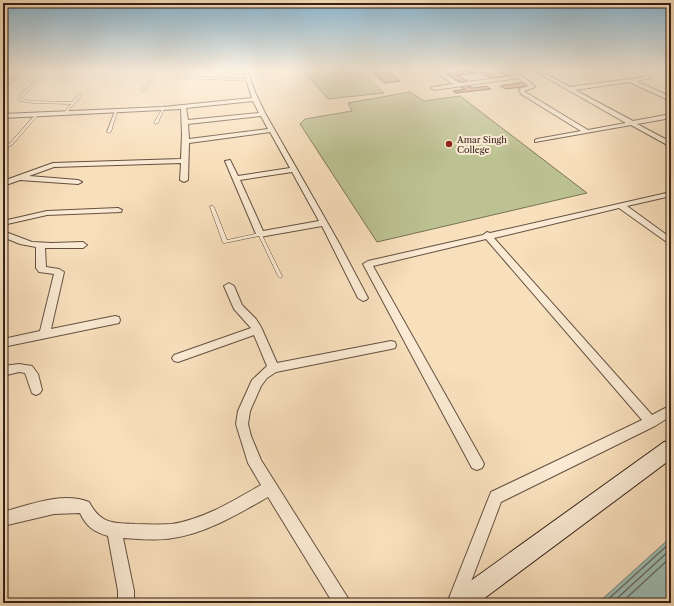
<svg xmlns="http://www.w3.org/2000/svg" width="674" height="606" font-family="'Libre Caslon Text',serif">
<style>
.green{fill:#bcc292;stroke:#787255}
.water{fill:#9ebdb5;stroke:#737f76}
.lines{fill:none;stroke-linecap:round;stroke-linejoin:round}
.shore{stroke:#686f66;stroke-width:1.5}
.building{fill:#cb865c;stroke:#332118}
.service-casing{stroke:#645141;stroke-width:1}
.minor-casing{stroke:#645141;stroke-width:2}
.secondary-casing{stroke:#332118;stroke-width:2}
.primary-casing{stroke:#332118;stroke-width:1}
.service{fill:#fbebd4;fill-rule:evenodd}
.minor{fill:#fbebd4;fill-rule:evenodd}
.secondary{fill:#fbebd4;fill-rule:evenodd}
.primary{fill:#ecc07e;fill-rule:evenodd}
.poi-dot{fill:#8f2418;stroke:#fbebd4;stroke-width:1.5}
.labels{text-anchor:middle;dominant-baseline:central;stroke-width:4;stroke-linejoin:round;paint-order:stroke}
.far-poi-label{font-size:9px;fill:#332118;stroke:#fbebd4;text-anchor:start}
</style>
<rect width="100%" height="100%" fill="#f9e0bd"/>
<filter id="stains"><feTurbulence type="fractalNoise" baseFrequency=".005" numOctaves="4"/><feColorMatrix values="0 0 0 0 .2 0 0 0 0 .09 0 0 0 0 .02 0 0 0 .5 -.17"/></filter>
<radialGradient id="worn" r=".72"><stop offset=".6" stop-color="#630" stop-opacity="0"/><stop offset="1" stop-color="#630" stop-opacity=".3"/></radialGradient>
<g class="green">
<path d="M316 70H358L384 93 328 99 304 71Z"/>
<path d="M410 92 424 101 460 96 587 193 377 242 300 124 305 119 352 111 348 103Z"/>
</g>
<path class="water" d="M671 537V603H598Z"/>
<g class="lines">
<g class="shore">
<path d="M604 603 671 542"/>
<path d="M612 603 671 549"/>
<path d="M621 603 671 557"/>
</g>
</g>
<g class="building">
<path d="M483 70 495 77H501L504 78 493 79 479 73 457 75 467 81 460 82 447 73Z"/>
<path d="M390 72 400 81 384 83 373 73Z"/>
<path d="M524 82 529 86 506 89 500 86Z"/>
<path d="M467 85 472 88 486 86 491 89 456 93 453 91 465 89 459 86Z"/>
</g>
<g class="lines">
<defs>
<g id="service">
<path d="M49 70H51L23 96 21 98 22 99 33 101 72 102 79 94H81V96L65 115 63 114 71 104 33 103 20 101 19 98 21 94Z"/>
<path d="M150 70H152L150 75 153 79 144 91H142V89L151 79 148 75Z"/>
<path d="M185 76 248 79 249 80 248 81 186 78Z"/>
<path d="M163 108 164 109 158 123 155 124 154 123 162 109Z"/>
<path d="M115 111 117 112 111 132 108 133 107 132Z"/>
<path d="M36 114 38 115 13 144 3 151V148L11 142Z"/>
<path d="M211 206H213L214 207 227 240 260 233H261L282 276V277L280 278 278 276 259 236 225 243H223L210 207Z"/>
</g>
<g id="minor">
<path d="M243 70H247L255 92 265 113 339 243 368 298 366 300 363 301 358 298 322 226 260 237 256 234 225 161 230 160 238 176 290 168 270 132 189 143 188 180 184 182 180 180 181 163 54 167 29 176 78 180 82 182 78 184 20 180 3 186V181L53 163 181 159 182 134 181 109 3 118V114L163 107 252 98ZM253 101 259 113 188 120 186 108ZM261 116 268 129 189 139 188 124ZM292 172 319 221 263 231 240 180Z"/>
<path d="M437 70H446L442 72 459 83 513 76 494 70C509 70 525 75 535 87L524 91 525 92 588 130 626 123 533 70H538L570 87 645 77 630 70C636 69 647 72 651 78L636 81 671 97V101L629 82 575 90 633 121 671 114V118L637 124 671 142V147L631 125 535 142V140L537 139 581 131 521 94 519 89 529 86 518 78 434 90 431 88 432 87 453 84 436 72Z"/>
<path d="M671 192V196L627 206 671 238V245L619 208 494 238 652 415 671 405V416L655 426 501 502 463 603H447L491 492 642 420 486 239 373 266 482 460 484 464 482 468 477 470 472 468 363 264 368 261 483 235 487 232 490 233Z"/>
<path d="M118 208 122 210 121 212 47 215 3 225V221L47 211Z"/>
<path d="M3 231 32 242 52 243 83 242 87 245 83 248H45L46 267 59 269 64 272 51 329 115 316 119 317 120 320 119 323 3 347V339L40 331 54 274 39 272 36 268V247L20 244 3 237Z"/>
<path d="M229 283 234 286 242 305 256 319 261 327 277 363 391 341 395 342 396 345 395 348 391 349 276 372 267 378 261 386 250 411 248 424 251 436 261 460 351 603H333L268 497C238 514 207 533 173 538 157 541 139 539 123 538L134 591V603H118V591L108 536C94 532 86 526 80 513L54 514 3 526V512C29 505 63 491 89 502 101 524 112 523 135 524 147 524 159 525 172 524 204 519 233 501 261 485L248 463 236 424 238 411 252 380 267 366 254 335 178 362 174 361 172 358 174 355 251 328 234 309 224 286Z"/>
<path d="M19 364 32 366 38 374 42 390 40 393 36 395 32 393 25 373 19 372 3 376V366Z"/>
</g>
<path id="secondary" d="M671 440V459L478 603H447L451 595 664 442Z"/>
<path id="primary" d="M20 70H28L3 89V83Z"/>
</defs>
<use href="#service" class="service-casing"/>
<use href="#minor" class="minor-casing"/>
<use href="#secondary" class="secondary-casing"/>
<use href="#primary" class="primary-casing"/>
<use href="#service" class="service"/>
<use href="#minor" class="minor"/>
<use href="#secondary" class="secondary"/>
<use href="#primary" class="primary"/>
</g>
<linearGradient id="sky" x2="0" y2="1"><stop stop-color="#8ab8d4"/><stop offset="0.45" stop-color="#fcf1e1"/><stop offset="1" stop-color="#fcf1e1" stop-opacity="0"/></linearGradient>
<rect width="674" height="155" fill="url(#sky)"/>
<circle class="poi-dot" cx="449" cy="144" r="4"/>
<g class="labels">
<g class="far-poi-label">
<text x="457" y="139">Amar Singh<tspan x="457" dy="10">College</tspan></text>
</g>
</g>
<rect width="674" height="606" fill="none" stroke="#f9e0bd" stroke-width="16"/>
<rect x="4" y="4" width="666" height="598" fill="none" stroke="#332118" stroke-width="2"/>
<rect x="8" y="8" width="658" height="590" fill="none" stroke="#332118"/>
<rect width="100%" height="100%" filter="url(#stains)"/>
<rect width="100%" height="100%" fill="url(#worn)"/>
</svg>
